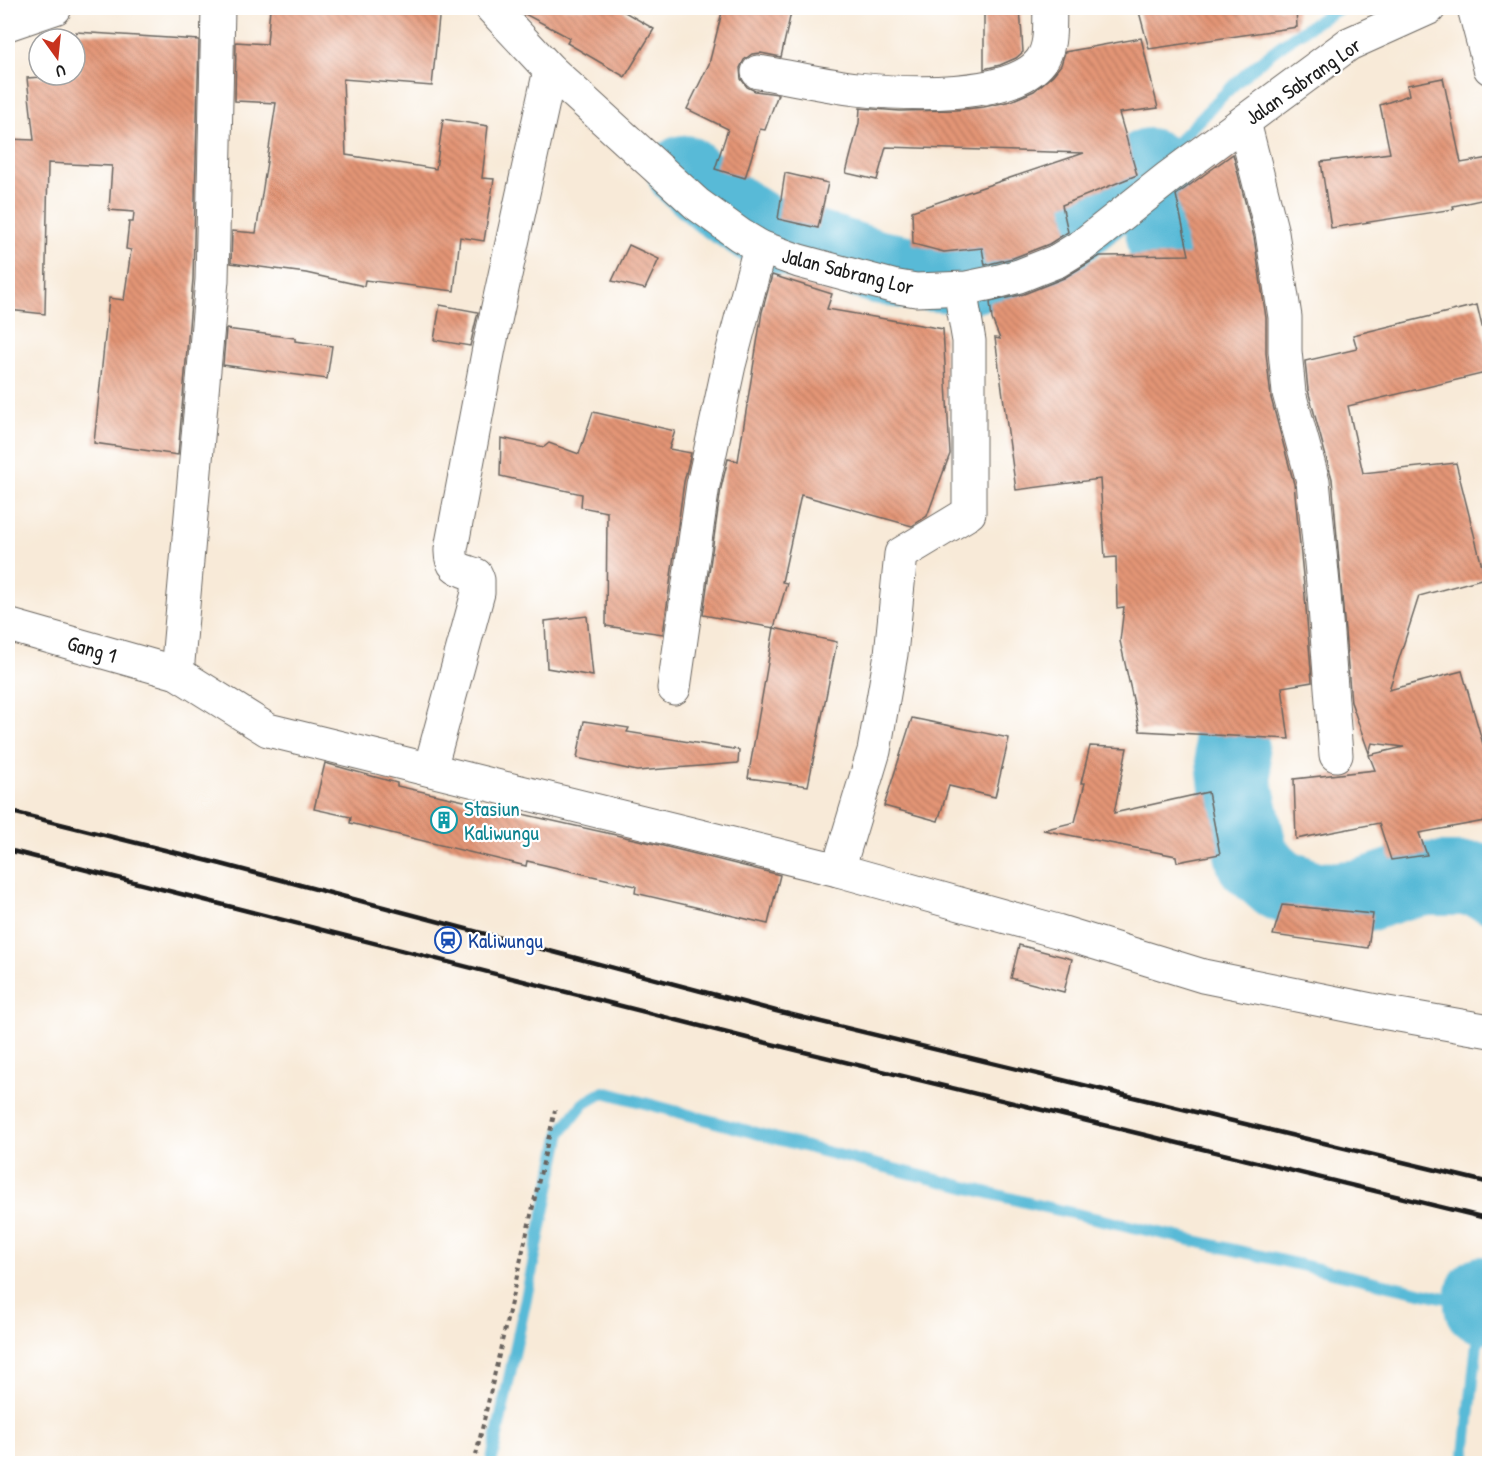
<svg xmlns="http://www.w3.org/2000/svg" width="1497" height="1471" font-family="'Patrick Hand',sans-serif">
<style>
.lines{fill:none;stroke-linecap:round;stroke-linejoin:round}
.stream{stroke:#59bad7;stroke-width:12}
.river{stroke:#59bad7;stroke-width:74}
.building{fill:url(#building-back-hatch)}
.minor-casing{stroke:#69645e;stroke-width:35}
.primary-casing{stroke:#69645e;stroke-width:35}
.path{stroke:#69645e;stroke-width:4;stroke-dasharray:4.5 4.5;stroke-linecap:butt}
.minor{stroke:#fff;stroke-width:33}
.primary{stroke:#fff;stroke-width:33}
.rail{stroke:#1c1c1c;stroke-width:4.5}
.labels{text-anchor:middle;dominant-baseline:central;stroke-width:4.5;stroke-linejoin:round;paint-order:stroke}
.street-label{font-size:21px;fill:#1c1c1c;stroke:#fff}
.culture-label{font-size:21px;fill:#0d838f;stroke:#fff;text-anchor:start}
.transit-label{font-size:21px;fill:#164399;stroke:#fff;text-anchor:start}
</style>
<defs>
<pattern id="building-back-hatch" width="6" height="6" patternUnits="userSpaceOnUse" patternTransform="scale(1.5)"><rect width="6" height="6" fill="#e49576"/><path d="M-1 5l2 2M0 0l6 6M5-1l2 2" fill="none" stroke="#b87960"/></pattern>
</defs>
<rect width="100%" height="100%" fill="#fff"/>
<filter id="ink" filterUnits="userSpaceOnUse"><feTurbulence type="fractalNoise" baseFrequency=".0167" numOctaves="2"/><feDisplacementMap in="SourceGraphic" scale="12" xChannelSelector="R" yChannelSelector="G"/><feConvolveMatrix kernelMatrix="1 2 1 2 8 2 1 2 1" color-interpolation-filters="sRGB"/></filter>
<filter id="wash" filterUnits="userSpaceOnUse"><feTurbulence type="fractalNoise" baseFrequency=".008" numOctaves="4" result="noise"/><feDisplacementMap in="SourceGraphic" scale="24" xChannelSelector="R" yChannelSelector="G"/><feGaussianBlur stdDeviation="1.35" result="paint"/><feColorMatrix in="noise" values="0 0 0 0 0 0 0 0 0 0 0 0 0 0 0 0 0 1.4 0 .05"/><feComposite in="paint" operator="in"/></filter>
<g filter="url(#wash)">
<rect width="100%" height="100%" fill="#f8ead8"/>
<g class="lines">
<g class="stream">
<path d="M1149 165C1184 140 1205 111 1236 83 1268 53 1302 29 1340 8"/>
<path d="M491 1464 561 1132 583 1104 604 1092 822 1151 1041 1206 1481 1306 1464 1464"/>
</g>
<g class="river">
<path d="M684 172 717 201 761 230 878 267 911 273 970 277 1020 264 1061 237 1149 165 1187 354"/>
<path d="M1219 635 1236 787 1253 861 1279 884 1311 897 1328 899 1362 896 1402 883 1427 879H1476L1490 886"/>
<path d="M1481 1306 1483 1293"/>
</g>
</g>
<g id="blocks">
<g class="building">
<path d="M270 8H440L432 86 343 79 346 155 436 169 443 119 488 126 482 178 494 179 484 241 460 237 454 291 365 280 364 286 306 273 231 263 232 231 256 233 276 103 235 101 236 42 267 44Z"/>
<path d="M517 8H618L654 29 625 77 567 43 570 38 521 12Z"/>
<path d="M723 8H792L781 57 761 53 752 54 744 60 740 68 741 79 747 87 755 91 778 94 765 130 760 129 745 178 715 169 728 129 687 109 709 64Z"/>
<path d="M984 8H1020L1023 52 1016 58 1000 65 984 69Z"/>
<path d="M1138 8H1296L1297 27 1149 49Z"/>
<path d="M76 32 199 40 193 279 178 455 94 443 109 298 124 300 131 250 126 249 129 222H133L134 212 109 210 112 166 48 163 45 314 8 310V139L34 140 27 78 75 75V73L80 72Z"/>
<path d="M1141 38 1158 108 1119 113 1137 175 1062 205 1068 232 1049 244 1013 258 985 265 982 248 944 252 913 244 912 211 1084 153 886 147 877 180 846 173 859 123 860 108 900 111 956 110 984 107 1011 101 1034 91 1053 75 1061 65 1065 52Z"/>
<path d="M1443 78 1461 163 1490 158V198L1453 206 1454 209 1331 228 1321 162 1390 153 1380 105 1409 95 1407 85Z"/>
<path d="M1233 154 1254 237 1266 318V353L1271 398 1294 484 1305 596 1312 682 1282 687 1289 739 1140 731 1120 641 1124 607 1117 608 1116 557 1105 558 1100 479 1016 490 995 338 1000 339 992 319 990 302 1024 294 1064 278 1100 256 1189 255 1176 195Z"/>
<path d="M785 173 828 183 818 228 778 219Z"/>
<path d="M629 245 659 259 645 289 612 281Z"/>
<path d="M772 275 832 294 827 309 943 329 950 454 927 516 912 526 801 495 782 582 787 583 774 628 703 615 721 488 728 459 738 461 762 312Z"/>
<path d="M440 305 478 312 470 346 434 340Z"/>
<path d="M1477 305 1490 360V372L1348 406 1363 473 1456 463 1485 578 1419 596 1389 690 1462 671 1490 768V820L1419 833 1427 855 1391 860 1379 823 1296 839 1294 779 1375 770 1369 755 1404 747 1372 743 1369 753 1351 702 1332 479 1308 390 1305 361 1357 349 1353 335Z"/>
<path d="M226 329 295 338V341L332 346 327 379 223 365Z"/>
<path d="M593 412 675 431 669 449 691 453 684 482 663 634 606 626 607 512 581 507 582 494 500 476 501 438 544 447 549 443 579 454Z"/>
<path d="M587 616 593 676 547 668 545 621Z"/>
<path d="M774 628 837 642 808 786 748 778Z"/>
<path d="M912 718 1009 738 995 797 949 786 938 821 884 806Z"/>
<path d="M584 721 629 728 627 732 739 750 738 763 637 771 577 758Z"/>
<path d="M1090 746 1127 748 1114 813 1208 792 1220 854 1177 862 1176 856 1043 830 1075 822 1085 783H1081Z"/>
<path d="M325 763 397 783V786L647 842 780 875 768 924 635 893 636 886 527 861 526 866 350 823 351 817 314 809Z"/>
<path d="M1282 905 1373 914 1368 948 1273 935Z"/>
<path d="M1019 945 1072 959 1064 992 1011 978Z"/>
</g>
</g>
</g>
<g filter="url(#ink)">
<use href="#blocks" fill-opacity="0" stroke="#69645e" stroke-width="1.5"/>
<g class="lines">
<defs>
<g id="minor">
<path d="M492 8 550 70 697 204 740 235 760 247 799 261 892 286 916 290 967 288 996 282 1019 276 1057 261 1083 245 1169 177 1349 44 1429 8"/>
<path d="M8 24 55 8"/>
<path d="M758 72C791 77 824 85 857 89 902 94 1012 100 1041 61 1052 46 1049 25 1050 8"/>
<path d="M1244 122 1272 233 1285 317V351L1289 393 1313 481 1324 594 1336 755"/>
<path d="M8 625 177 673 268 730 838 870 1057 931 1203 976 1376 1011 1490 1031"/>
<path d="M177 673 212 280 218 8"/>
<path d="M674 688 703 485 729 365 760 247"/>
<path d="M430 769 478 593V580L476 575C460 569 450 569 451 549L489 348 550 70"/>
<path d="M838 870 874 751 891 654 901 554 969 513V341L960 289"/>
</g>
<path id="primary" d="M1474 8 1490 68"/>
</defs>
<use href="#minor" class="minor-casing"/>
<use href="#primary" class="primary-casing"/>
<path class="path" d="M474 1464 555 1110"/>
<use href="#minor" class="minor"/>
<use href="#primary" class="primary"/>
<g class="rail">
<path d="M8 811 221 864 776 1011 1490 1183"/>
<path d="M8 850 759 1041 1490 1219"/>
</g>
</g>
</g>
<defs>
<symbol id="building-ring" viewBox="-11 -11 22 22"><circle r="9.5" fill="#fff" stroke="#0f9aa8" stroke-width="1.5"/><path d="M-4-6H4V6H1V3H-1V6H-4ZM-2.5-4.3h1.7v1.8h-1.7ZM.8-4.3h1.7v1.8H.8ZM-2.5-1h1.7V.8h-1.7ZM.8-1h1.7V.8H.8Z" fill="#0f9aa8"/></symbol>
<symbol id="station-ring" viewBox="-11 -11 22 22"><circle r="9.5" fill="#fff" stroke="#1a4fb4" stroke-width="1.5"/><path d="M-3-6H3Q5-6 5-4V2Q5 4 3 4L4.5 6H3L1.5 4h-3L-3 6H-4.5L-3 4Q-5 4-5 2V-4Q-5-6-3-6ZM-3.5-4v3h7v-3ZM-3.5 1v1.5H-2V1ZM2 1v1.5H3.5V1Z" fill="#1a4fb4"/></symbol>
</defs>
<g fill-rule="evenodd">
<use href="#building-ring" x="429" y="805" width="30" height="30"/>
<use href="#station-ring" x="433" y="925" width="30" height="30"/>
</g>
<g class="labels">
<g class="street-label">
<text transform="translate(1303 81) rotate(-35)">Jalan Sabrang Lor</text>
<text transform="translate(848 271) rotate(14)">Jalan Sabrang Lor</text>
<text transform="translate(92 649) rotate(16)">Gang 1</text>
</g>
<g class="culture-label">
<text x="464" y="808">Stasiun<tspan x="464" dy="24">Kaliwungu</tspan></text>
</g>
<g class="transit-label">
<text x="468" y="940">Kaliwungu</text>
</g>
</g>
<rect width="1497" height="1471" fill="none" stroke="#fff" stroke-width="30"/>
<g transform="translate(57 57) rotate(165)"><circle r="28" fill="#ffffff" stroke="#a4a4a4" stroke-width="1.5"/>
<path d="M0-4.5L10 22L0 15L-10 22Z" fill="#c8321e"/>
<text y="-9" font-size="16" font-weight="bold" text-anchor="middle" fill="#1c1c1c">U</text>
</g>
</svg>
